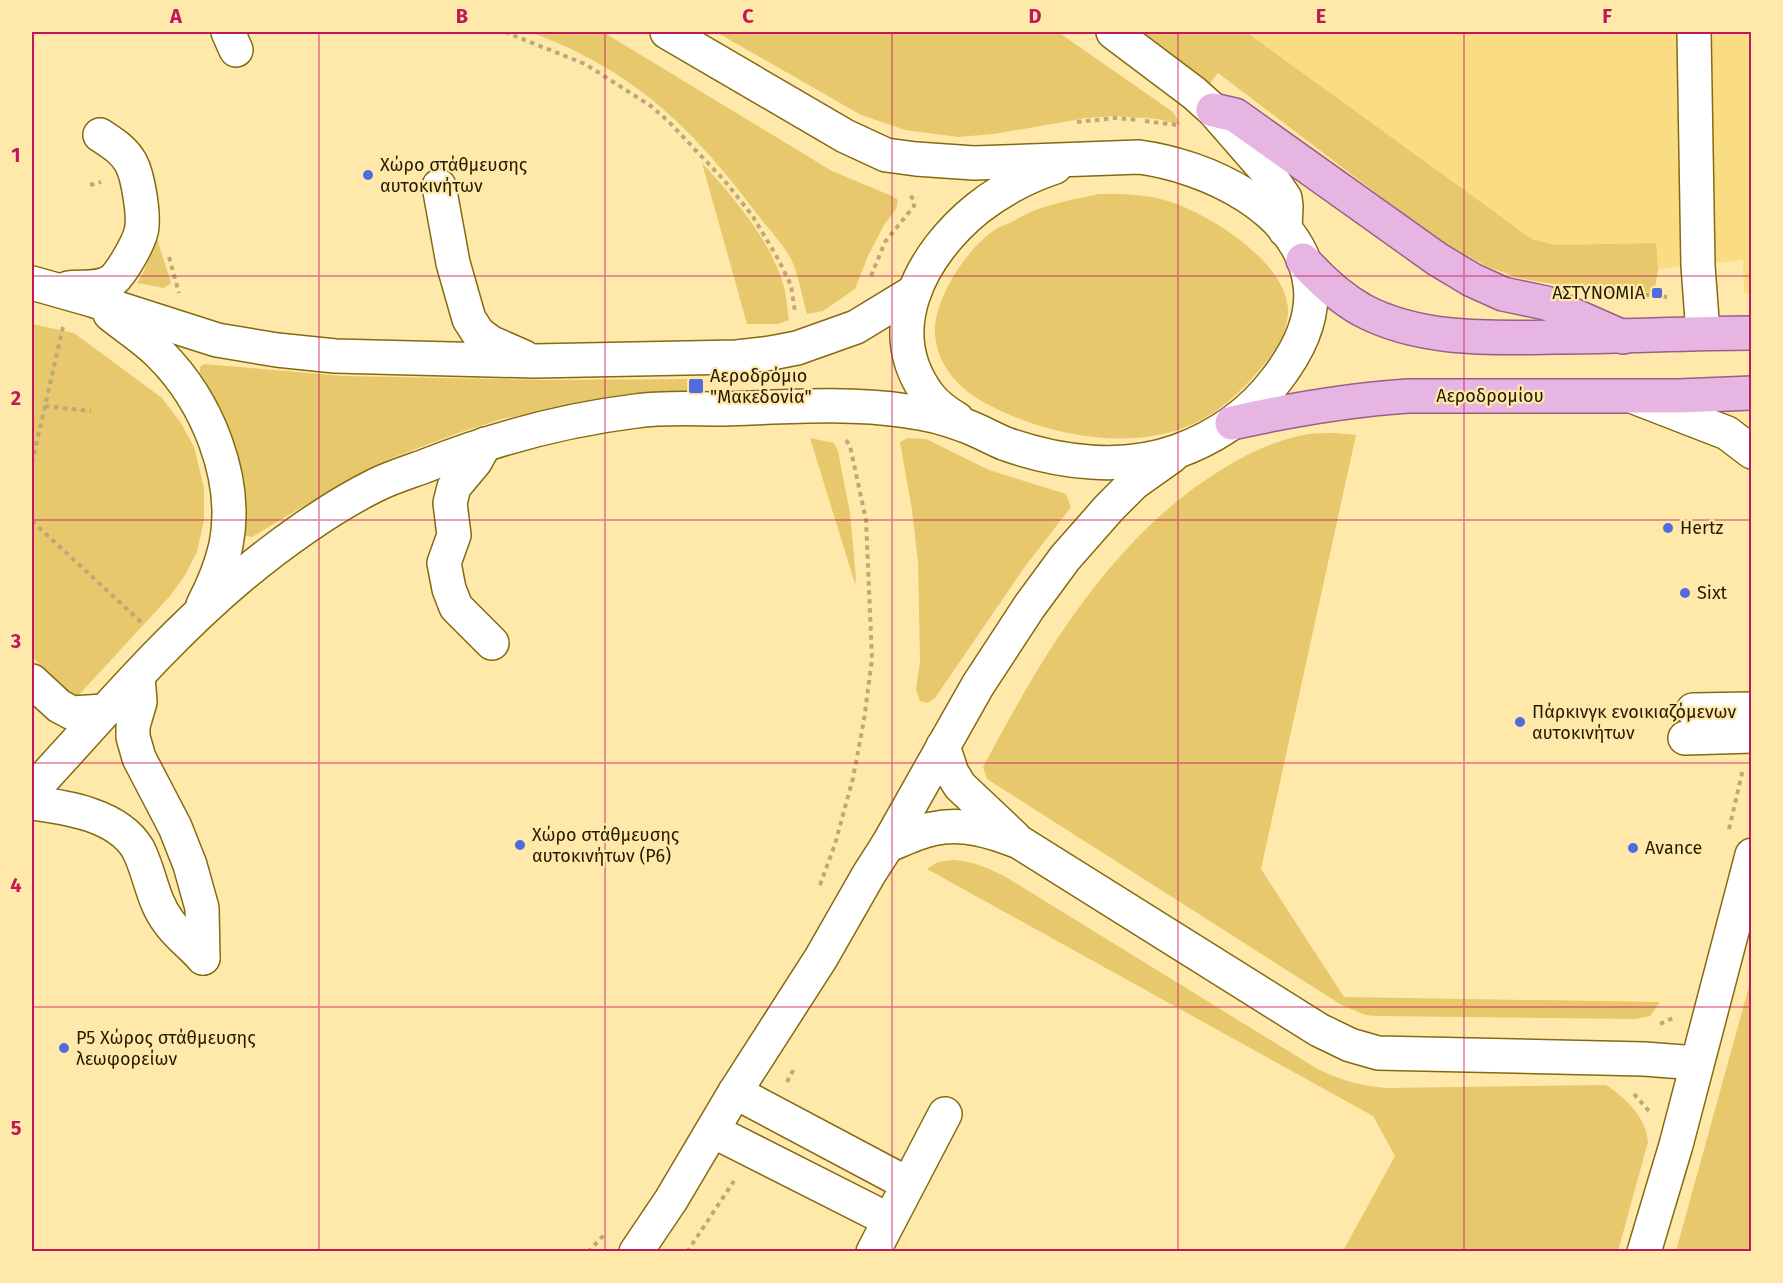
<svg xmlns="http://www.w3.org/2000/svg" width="1783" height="1283" font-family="'Fira Sans',sans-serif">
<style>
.built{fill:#fadc83}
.green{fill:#e7c86c}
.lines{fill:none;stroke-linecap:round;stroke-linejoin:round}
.minor-casing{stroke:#846a11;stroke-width:36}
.major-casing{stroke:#995f86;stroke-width:36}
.path{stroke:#bcaa76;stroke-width:4;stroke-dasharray:4.5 4.5;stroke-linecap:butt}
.minor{stroke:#fff;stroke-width:33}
.major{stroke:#e7b5e2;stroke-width:33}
.grid{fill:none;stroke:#c2185b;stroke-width:1.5;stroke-opacity:0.55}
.poi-dot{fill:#526adf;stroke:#ffe9aa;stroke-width:2}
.labels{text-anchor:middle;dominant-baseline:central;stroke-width:4.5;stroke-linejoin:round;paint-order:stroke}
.poi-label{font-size:18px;fill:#251b00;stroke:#ffe9aa;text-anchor:start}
.street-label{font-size:18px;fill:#251b00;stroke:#ffe9aa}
.neatline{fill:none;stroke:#c2185b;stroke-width:2}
.grid-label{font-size:20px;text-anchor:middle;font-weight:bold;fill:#c2185b}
</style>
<rect width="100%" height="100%" fill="#ffe9aa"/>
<path class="built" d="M1246 32H1751V293H1744L1743 260 1658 269 1655 243 1556 245 1532 239Z"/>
<g class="green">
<path d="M530 32H603L832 171 892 196 898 200 896 209 884 225 868 256 855 289 823 311 807 314C802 297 799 277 792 261 785 246 764 224 754 210 690 125 631 69 530 32Z"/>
<path d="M716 32H1058L1173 112 1181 125 1158 119 1115 116 1086 118 994 134 958 137 905 130 861 115Z"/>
<path d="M1143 32H1246L1532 239 1556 245 1656 243 1658 269 1654 293 1546 283 1519 278 1486 266 1438 240 1218 73 1208 86Z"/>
<path d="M702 163C733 196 772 242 784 287 787 298 787 309 789 320L778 324H747Z"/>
<path d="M1099 194C1122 194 1146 194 1168 201 1209 214 1286 261 1288 310 1288 336 1271 357 1255 375 1238 394 1220 411 1197 422 1135 454 1044 435 985 403 959 389 937 365 935 334 933 300 966 250 993 231 998 227 1005 225 1010 223 1017 219 1024 215 1031 212 1052 203 1076 199 1099 194Z"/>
<path d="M156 235 171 283 164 288 137 283 145 269Z"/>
<path d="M32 324 74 333 162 398 181 423 194 447 204 488V520L197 552 185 575 170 596 76 698 32 657Z"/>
<path d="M204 364 343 376 542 380 699 379 700 389 505 418 458 433 392 458 349 479 252 537 246 536 241 531 220 420 200 372V367Z"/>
<path d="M1335 433 1356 435 1261 869 1344 997 1660 1002 1650 1016 1636 1019 1378 1016 1365 1015 1340 1004 987 779 983 767C1043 654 1112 536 1224 468 1249 453 1278 439 1308 434 1317 433 1326 433 1335 433Z"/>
<path d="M810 438 834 443 838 451 850 513 856 578 855 584Z"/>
<path d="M908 438 926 439 989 470 1066 494 1071 507 1024 568 935 698 928 703 920 701 916 690 920 661 918 562 912 510 900 442Z"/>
<path d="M953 860C974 861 991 869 1009 879L1316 1068C1339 1080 1361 1086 1387 1088L1606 1085C1626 1098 1646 1117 1648 1142L1618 1251H1343L1395 1156 1373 1116 927 869 938 862Z"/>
<path d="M1751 979V1251H1676Z"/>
</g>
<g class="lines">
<defs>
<g id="minor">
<path d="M228 32 236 50"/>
<path d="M1113 32 1194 93 1213 110 1268 173 1285 198 1286 206 1285 230"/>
<path d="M1694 32 1698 266 1703 333"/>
<path d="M439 186 453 263 469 319 478 333 490 342 524 357"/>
<path d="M32 283 92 300 217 340 277 350 335 356 534 361 737 357 771 353 797 348 856 327 915 291"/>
<path d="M68 288C83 286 100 290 113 280 122 272 138 244 141 232 145 217 138 176 131 163 124 150 112 143 100 135"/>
<path d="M110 314C126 327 145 339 160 354 207 401 239 478 226 545 221 567 213 586 203 605"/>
<path d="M1634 397 1727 433 1752 452"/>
<path d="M957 419C947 413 936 405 929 396 879 330 922 253 978 208 1001 190 1028 176 1055 167"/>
<path d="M485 444 475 462 454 487 450 503 454 535 444 563 449 589 456 607 492 643"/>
<path d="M138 676 140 702 133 726V737L139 758 175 827 190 865 202 908 203 958"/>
<path d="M32 681 59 706 72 713 104 711"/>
<path d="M1693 710 1752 709"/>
<path d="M1685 738 1752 736"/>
<path d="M943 746 952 773 960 786 1014 837"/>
<path d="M32 791C99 719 163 642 239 578 278 545 331 507 376 485 392 477 409 472 425 466 493 439 563 420 636 411 665 407 695 409 724 409 785 407 847 402 907 411 926 413 948 419 966 426 980 431 993 439 1006 444 1060 463 1123 471 1178 451 1216 437 1251 413 1276 380 1297 353 1315 320 1310 284 1300 208 1206 166 1139 157L974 163 916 159 886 155 845 136 667 32"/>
<path d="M32 803C66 807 118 815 138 849 150 872 152 900 168 921 177 935 192 945 203 958"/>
<path d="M887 846C901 840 917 832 932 829 963 822 991 831 1019 842L1319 1030 1350 1045 1378 1053 1644 1059 1697 1063"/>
<path d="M735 1092 908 1184"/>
<path d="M713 1131 889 1220"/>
<path d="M636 1252 671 1200 735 1092 821 958 869 874 887 846 978 685 1029 607 1065 558 1109 508 1134 483 1172 456"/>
<path d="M873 1252 945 1114"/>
<path d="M1644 1252 1676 1145 1752 855"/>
</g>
<g id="major">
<path d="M1213 110 1235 115 1437 259 1472 280 1503 294 1546 303 1623 337"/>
<path d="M1303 260C1320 279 1339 297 1362 310 1420 341 1491 338 1555 337 1620 337 1686 333 1752 333"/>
<path d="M1232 423C1290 410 1348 400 1408 396H1679L1752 393"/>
</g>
</defs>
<use href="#minor" class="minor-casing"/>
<use href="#major" class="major-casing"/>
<g class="path">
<path d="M505 32 585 64 651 106 669 122 723 179 752 215 777 257 791 285 795 312"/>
<path d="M1145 121 1177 125"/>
<path d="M1077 122 1116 118 1138 120"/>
<path d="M90 185 101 182"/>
<path d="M169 257 179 293"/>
<path d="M871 276 885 242 914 206V200L909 194"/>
<path d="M1609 291 1667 297"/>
<path d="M45 406 91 411"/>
<path d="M32 463 63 327"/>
<path d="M32 521 141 622"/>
<path d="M1729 829 1743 769"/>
<path d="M820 885 835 844 853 778 864 720 872 659 866 520 850 446 846 440"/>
<path d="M1660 1024 1675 1017"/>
<path d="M787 1082 795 1067"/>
<path d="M1634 1094 1649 1111"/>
<path d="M588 1252 604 1235"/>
<path d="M687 1252 734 1181"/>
</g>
<use href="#minor" class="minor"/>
<use href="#major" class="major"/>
</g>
<path class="grid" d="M319 32V1252M605 32V1252M892 32V1252M1178 32V1252M1464 32V1252M32 276H1752M32 520H1752M32 763H1752M32 1007H1752"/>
<g class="poi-dot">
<circle cx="368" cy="175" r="6"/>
<rect x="1651" y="287" width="12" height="12" rx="3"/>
<rect x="688" y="378" width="16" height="16" rx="3"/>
<circle cx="1668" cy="528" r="6"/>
<circle cx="1685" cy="593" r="6"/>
<circle cx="1520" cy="722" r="6"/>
<circle cx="520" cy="845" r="6"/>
<circle cx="1633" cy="848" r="6"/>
<circle cx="64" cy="1048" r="6"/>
</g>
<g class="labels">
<g class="poi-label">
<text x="380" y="165">Χώρο στάθμευσης<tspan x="380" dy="21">αυτοκινήτων</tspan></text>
<text x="1645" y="293" text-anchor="end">ΑΣΤΥΝΟΜΙΑ</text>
<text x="710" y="376">Αεροδρόμιο<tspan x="710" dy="21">"Μακεδονία"</tspan></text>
<text x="1680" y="528">Hertz</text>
<text x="1697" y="593">Sixt</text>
<text x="1532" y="712">Πάρκινγκ ενοικιαζόμενων<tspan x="1532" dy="21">αυτοκινήτων</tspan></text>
<text x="532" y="835">Χώρο στάθμευσης<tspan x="532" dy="21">αυτοκινήτων (P6)</tspan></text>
<text x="1645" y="848">Avance</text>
<text x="76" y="1038">P5 Χώρος στάθμευσης<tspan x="76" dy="21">λεωφορείων</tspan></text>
</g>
<g class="street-label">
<text x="1490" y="396">Αεροδρομίου</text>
</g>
</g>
<rect width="1783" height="1283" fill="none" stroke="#ffe9aa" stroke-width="66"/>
<rect x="33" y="33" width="1717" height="1217" class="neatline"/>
<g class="grid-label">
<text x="176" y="23">A</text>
<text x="462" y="23">B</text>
<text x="748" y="23">C</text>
<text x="1035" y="23">D</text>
<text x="1321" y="23">E</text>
<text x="1607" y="23">F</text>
<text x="16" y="162">1</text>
<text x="16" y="405">2</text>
<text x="16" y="648">3</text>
<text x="16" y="892">4</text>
<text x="16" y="1135">5</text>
</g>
</svg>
